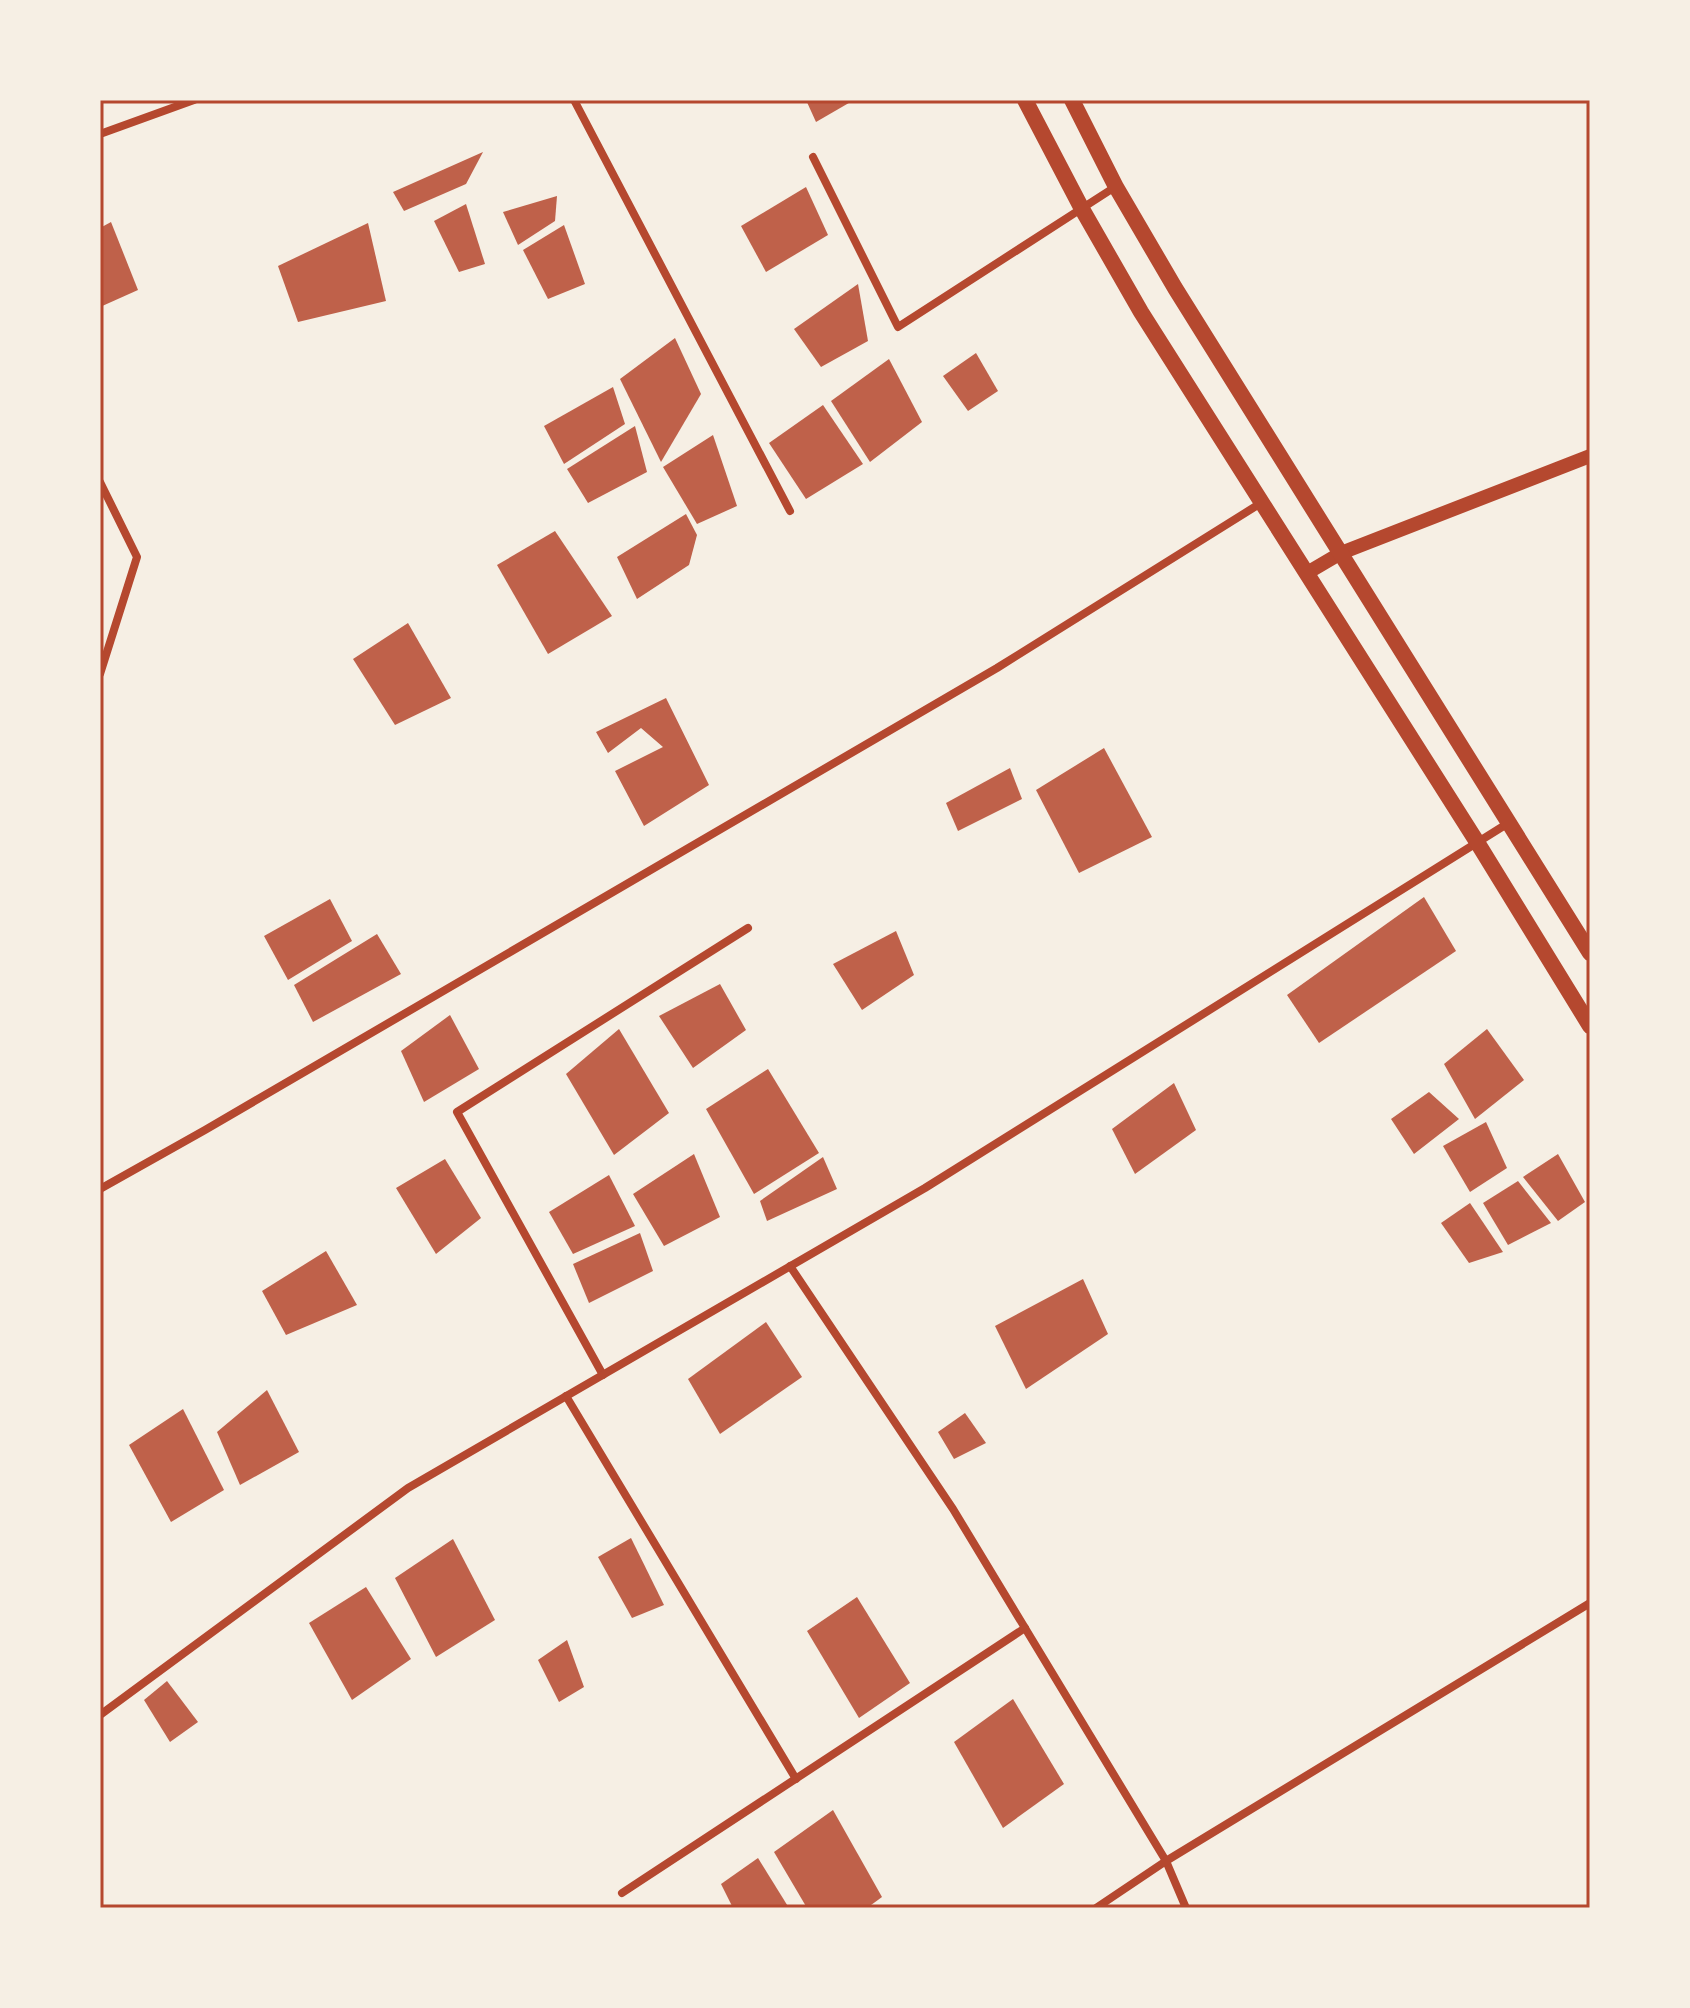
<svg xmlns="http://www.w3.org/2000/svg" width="1690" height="2008" font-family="'Open Sans',sans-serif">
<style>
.building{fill:#bf614a}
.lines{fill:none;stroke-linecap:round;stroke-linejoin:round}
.minor{stroke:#b5482f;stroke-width:8}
.tertiary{stroke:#b5482f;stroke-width:14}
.secondary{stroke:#b5482f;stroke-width:16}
.neatline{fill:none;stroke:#b5482f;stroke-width:3}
</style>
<rect width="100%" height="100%" fill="#f6efe4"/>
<g class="building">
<path d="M806 100H854L816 122Z"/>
<path d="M483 152 466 184 404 211 393 192Z"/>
<path d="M806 187 828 235 766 272 741 226Z"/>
<path d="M557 196 555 221 518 245 503 212Z"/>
<path d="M466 204 485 264 459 272 434 221Z"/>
<path d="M111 222 138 290 100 307V228Z"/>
<path d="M368 223 386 301 298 322 278 266Z"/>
<path d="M564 225 585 284 548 299 523 250Z"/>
<path d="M858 284 868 341 821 367 794 329Z"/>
<path d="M675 338 701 394 661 462 620 379Z"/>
<path d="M976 353 998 391 968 411 943 376Z"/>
<path d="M889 359 922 422 870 462 831 401Z"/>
<path d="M613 387 625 424 564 464 544 426Z"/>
<path d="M823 405 863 464 806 499 769 443Z"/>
<path d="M635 426 647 472 588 503 567 469Z"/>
<path d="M713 435 737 506 697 524 663 467Z"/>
<path d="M686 514 697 535 689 565 637 599 617 557Z"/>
<path d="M555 531 612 616 548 654 497 565Z"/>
<path d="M408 623 451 698 395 725 353 659Z"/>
<path d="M666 698 709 785 644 826 615 771 663 747 641 728 608 753 596 732Z"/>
<path d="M1104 748 1152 837 1079 873 1036 790Z"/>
<path d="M1010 768 1022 799 958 831 946 803Z"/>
<path d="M1424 897 1456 951 1319 1043 1287 995Z"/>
<path d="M330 899 352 941 288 980 264 936Z"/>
<path d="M896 931 914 975 862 1010 833 964Z"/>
<path d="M377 934 401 974 313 1022 294 985Z"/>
<path d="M720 984 746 1030 693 1068 659 1016Z"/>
<path d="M450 1015 479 1069 424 1102 401 1051Z"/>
<path d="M619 1029 669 1113 614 1155 566 1074Z"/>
<path d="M1487 1029 1524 1080 1475 1119 1444 1064Z"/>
<path d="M768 1069 819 1153 754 1194 706 1109Z"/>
<path d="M1174 1083 1196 1130 1135 1174 1112 1129Z"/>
<path d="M1429 1092 1459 1119 1414 1154 1391 1119Z"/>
<path d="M1486 1122 1507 1168 1470 1192 1443 1146Z"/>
<path d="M694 1154 720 1217 664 1246 633 1194Z"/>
<path d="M1558 1154 1585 1202 1558 1221 1523 1177Z"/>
<path d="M823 1157 837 1189 767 1221 760 1201Z"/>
<path d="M445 1159 481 1218 436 1254 396 1188Z"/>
<path d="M609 1175 635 1226 573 1254 549 1212Z"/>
<path d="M1518 1181 1551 1223 1508 1245 1483 1203Z"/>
<path d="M1470 1203 1503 1252 1469 1263 1441 1223Z"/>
<path d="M640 1233 653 1271 589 1303 573 1264Z"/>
<path d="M326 1251 357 1305 286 1335 262 1291Z"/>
<path d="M1083 1279 1108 1334 1026 1389 995 1326Z"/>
<path d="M766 1322 802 1377 720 1434 688 1379Z"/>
<path d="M267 1390 299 1452 240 1485 217 1432Z"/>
<path d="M183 1409 224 1490 171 1522 129 1445Z"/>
<path d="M965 1413 986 1443 954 1459 938 1432Z"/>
<path d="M631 1538 664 1605 632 1618 598 1557Z"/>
<path d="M453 1539 495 1620 436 1657 395 1578Z"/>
<path d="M366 1587 411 1659 352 1700 309 1623Z"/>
<path d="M857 1597 910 1683 859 1718 807 1631Z"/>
<path d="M567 1640 584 1687 559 1702 538 1660Z"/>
<path d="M167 1681 198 1722 170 1742 144 1700Z"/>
<path d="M1013 1699 1064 1784 1003 1828 954 1742Z"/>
<path d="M833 1810 882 1897 867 1908H807L774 1852Z"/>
<path d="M758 1858 789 1908H733L721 1884Z"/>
</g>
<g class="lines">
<g class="minor">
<path d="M574 100 790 511"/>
<path d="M100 134 194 100"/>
<path d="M813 157 898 327 1115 187"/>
<path d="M100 482 137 557 100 674"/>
<path d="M100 1189 205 1130 997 668 1261 503"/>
<path d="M790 1266 953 1509 1166 1861 1186 1908"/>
<path d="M603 1375 457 1112 748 928"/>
<path d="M566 1396 796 1779"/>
<path d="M100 1715 408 1488 925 1188 1510 822"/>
<path d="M622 1893 1025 1628"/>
<path d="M1096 1908 1166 1861 1590 1603"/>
</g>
<path class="tertiary" d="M1307 573 1341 553 1590 456"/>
<g class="secondary">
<path d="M1025 100 1082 209 1141 312 1477 842 1590 1026"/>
<path d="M1072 100 1116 187 1175 288 1590 953"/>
</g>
</g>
<rect width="1690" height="2008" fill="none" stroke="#f6efe4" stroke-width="204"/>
<rect x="102" y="102" width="1486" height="1804" class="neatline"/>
</svg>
